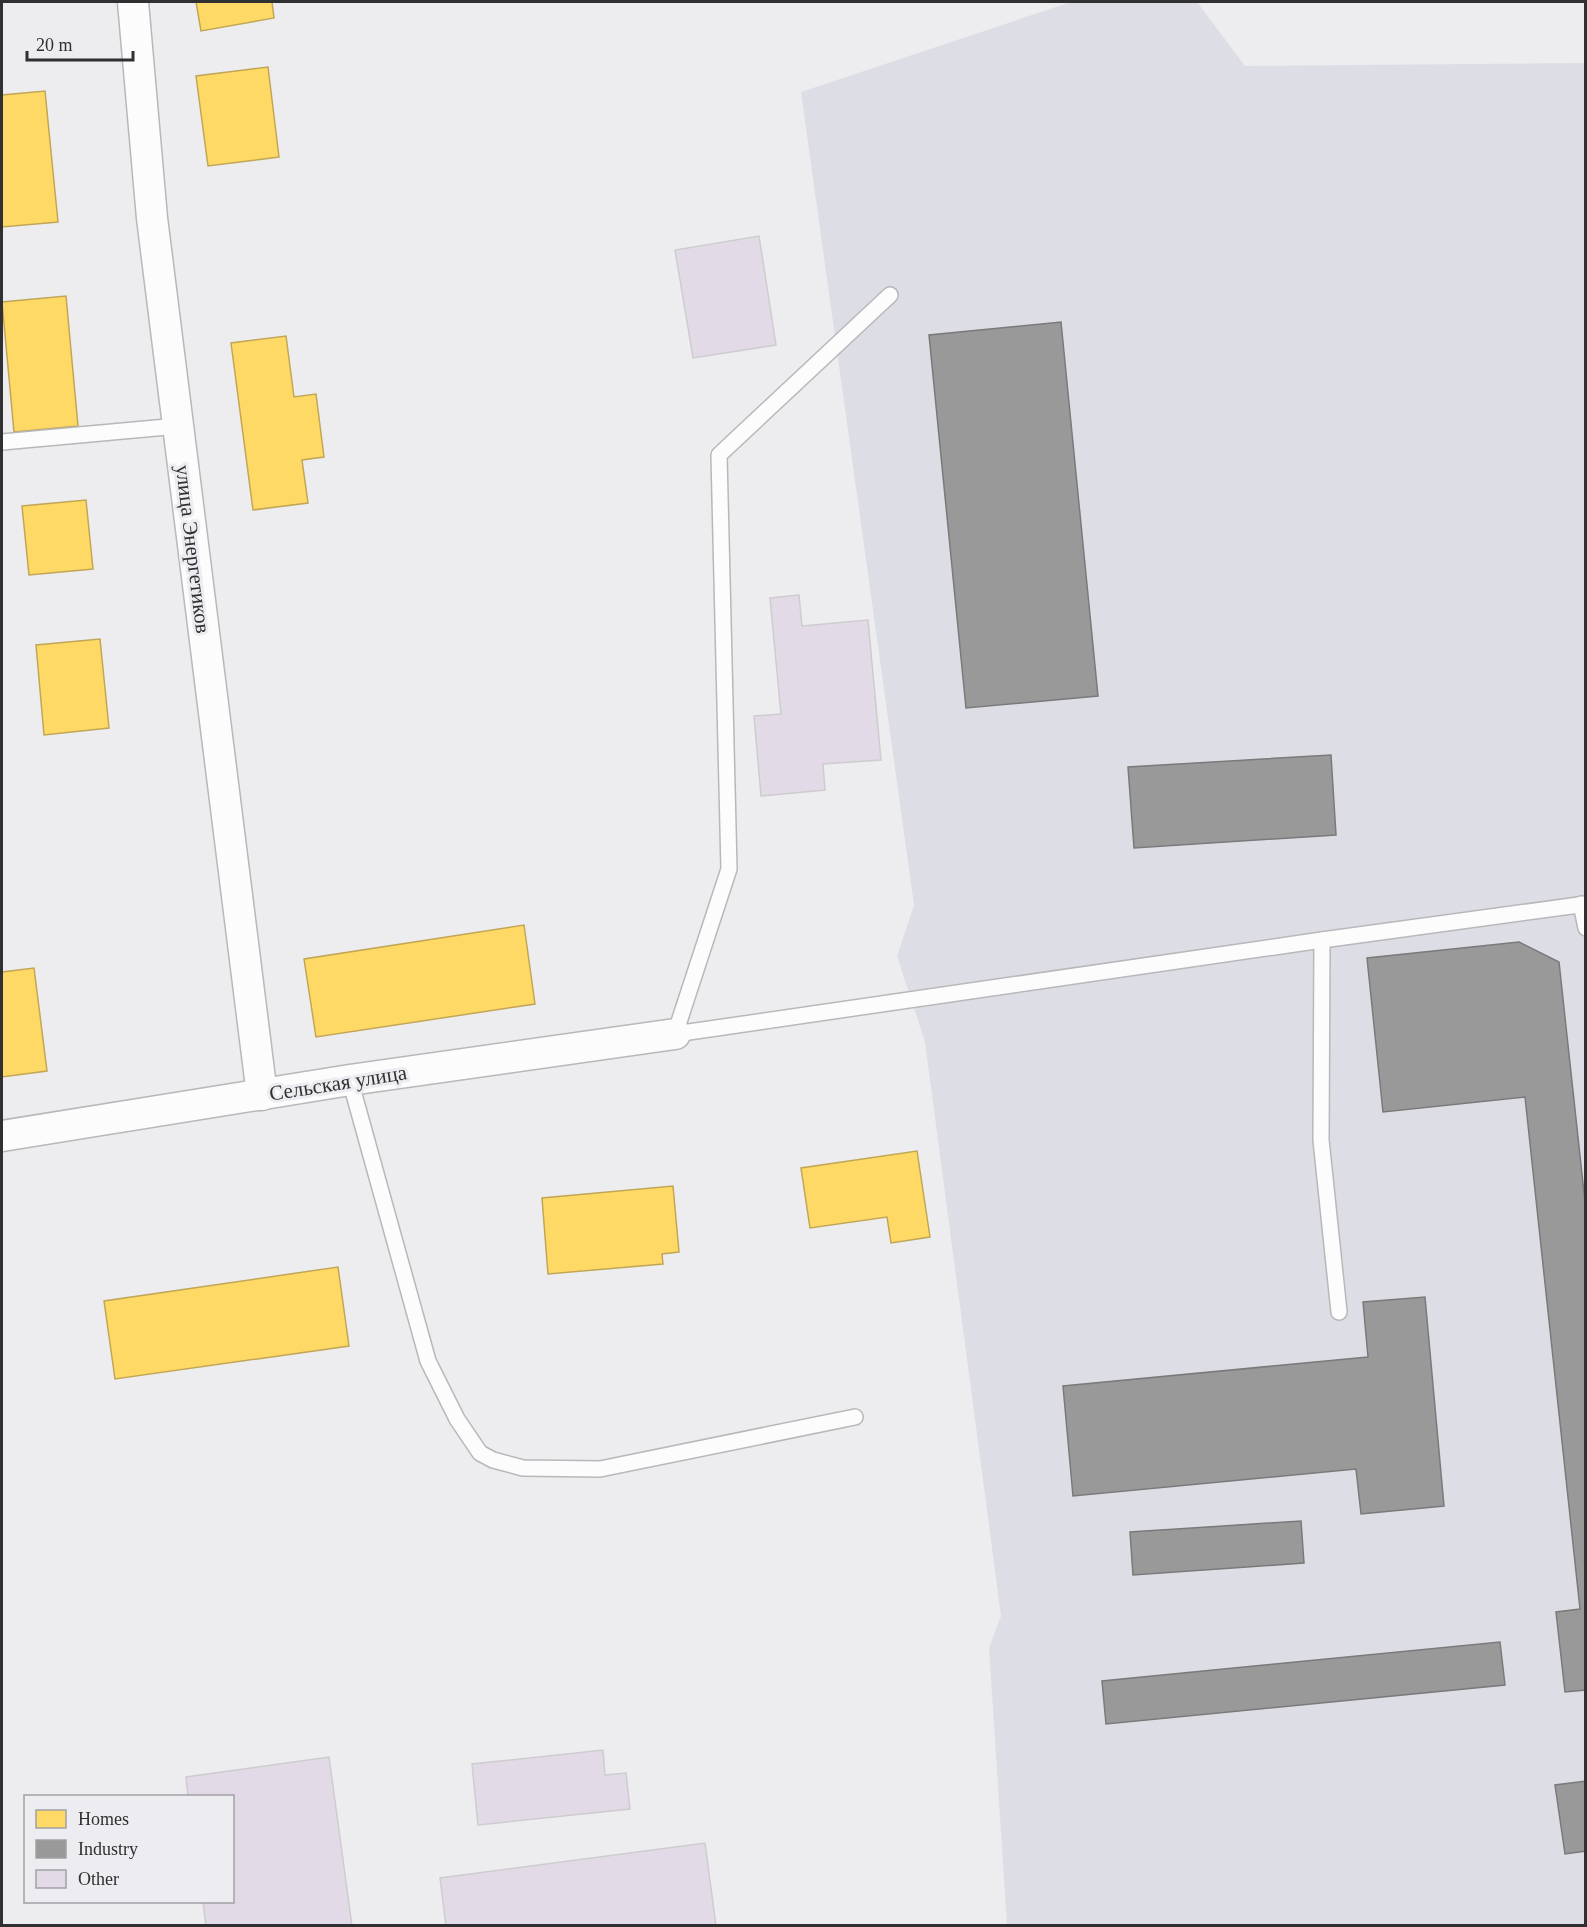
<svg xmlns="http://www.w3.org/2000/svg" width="1587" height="1927" font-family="Georgia,serif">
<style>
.built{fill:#dddde5}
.homes{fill:#ffd966;stroke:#c1a656;stroke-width:1.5}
.industry{fill:#999;stroke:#7a7a7a;stroke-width:1.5}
.building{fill:#e2dae6;stroke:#cdccce;stroke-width:1.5}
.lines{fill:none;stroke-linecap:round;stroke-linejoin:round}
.lane-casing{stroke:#b8b8ba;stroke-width:18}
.street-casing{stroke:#b8b8ba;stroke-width:33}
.lane{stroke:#fcfcfd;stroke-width:15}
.street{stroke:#fcfcfd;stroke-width:30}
.labels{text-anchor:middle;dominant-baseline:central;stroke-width:6;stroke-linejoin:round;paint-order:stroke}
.street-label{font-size:21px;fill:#303032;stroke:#ececf1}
</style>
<rect width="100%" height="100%" fill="#ededf0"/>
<path class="built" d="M1071 2H1197L1245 66 1585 63V1925H1007L989 1648 1001 1616 925 1042 897 956 914 905 801 92Z"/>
<g class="homes">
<path d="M196 2H272L274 18 201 31Z"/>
<path d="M268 67 279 157 208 166 196 76Z"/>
<path d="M45 91 58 222 2 227V95Z"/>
<path d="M66 296 78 426 14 432 2 302Z"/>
<path d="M286 336 294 397 316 394 324 457 302 460 308 503 253 510 231 343Z"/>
<path d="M86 500 93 569 29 575 22 506Z"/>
<path d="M100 639 109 728 44 735 36 645Z"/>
<path d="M524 925 535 1004 316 1037 304 959Z"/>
<path d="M34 968 47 1071 2 1077V972Z"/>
<path d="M917 1151 930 1237 891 1243 887 1217 810 1228 801 1168Z"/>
<path d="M673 1186 679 1252 662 1254 663 1264 548 1274 542 1198Z"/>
<path d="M338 1267 349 1346 115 1379 104 1301Z"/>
</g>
<g class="industry">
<path d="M1061 322 1098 696 966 708 929 335Z"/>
<path d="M1331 755 1336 835 1134 848 1128 767Z"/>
<path d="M1519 942 1559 962 1586 1211V1690L1565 1692 1556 1612 1580 1609 1525 1097 1383 1112 1367 958Z"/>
<path d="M1425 1297 1444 1506 1361 1514 1356 1469 1073 1496 1063 1386 1368 1357 1363 1302Z"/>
<path d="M1301 1521 1304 1563 1133 1575 1130 1532Z"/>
<path d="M1500 1642 1505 1685 1106 1724 1102 1681Z"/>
<path d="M1586 1781V1851L1565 1854 1555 1785Z"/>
</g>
<g class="building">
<path d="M759 236 776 345 693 358 675 250Z"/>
<path d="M799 595 802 626 868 620 881 760 823 764 825 790 761 796 754 716 781 714 770 598Z"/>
<path d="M603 1750 605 1775 626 1773 630 1809 478 1825 472 1764Z"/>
<path d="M329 1757 352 1926H206L203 1902H232V1796H188L186 1777Z"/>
<path d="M705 1843 716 1926H446L440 1878Z"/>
</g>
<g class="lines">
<defs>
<g id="lane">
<path d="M890 295 719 455 729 869 675 1034 1322 940 1586 904"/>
<path d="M2 442 178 426"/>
<path d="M1581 904 1586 928"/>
<path d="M1322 940 1321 1140 1339 1312"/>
<path d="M350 1080 428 1361 457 1419 480 1453 493 1460 523 1468 600 1469 855 1417"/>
</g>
<g id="street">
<path d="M133 2 152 218 262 1095"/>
<path d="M2 1136 350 1080 675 1034"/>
</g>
</defs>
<use href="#lane" class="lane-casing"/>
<use href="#street" class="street-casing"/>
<use href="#lane" class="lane"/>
<use href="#street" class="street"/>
</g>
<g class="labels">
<g class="street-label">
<text transform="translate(193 549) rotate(83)">улица Энергетиков</text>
<text transform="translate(338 1083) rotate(-9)">Сельская улица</text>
</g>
</g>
<rect width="1587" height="1927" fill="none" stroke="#303032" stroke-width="6"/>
<rect x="24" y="1795" width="210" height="108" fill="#ececf1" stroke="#a1a1a5" stroke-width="1.5"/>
<rect x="36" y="1810" width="30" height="18" fill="#ffd966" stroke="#a1a1a5" stroke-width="1.5"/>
<text x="78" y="1825" font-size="18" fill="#303032">Homes</text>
<rect x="36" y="1840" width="30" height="18" fill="#999999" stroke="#a1a1a5" stroke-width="1.5"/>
<text x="78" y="1855" font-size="18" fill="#303032">Industry</text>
<rect x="36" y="1870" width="30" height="18" fill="#e2dae6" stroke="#a1a1a5" stroke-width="1.5"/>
<text x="78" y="1885" font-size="18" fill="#303032">Other</text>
<path d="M27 51v9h106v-9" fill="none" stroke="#303032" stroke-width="3"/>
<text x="36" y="51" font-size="18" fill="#303032" stroke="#ececf1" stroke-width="4.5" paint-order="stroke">20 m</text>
</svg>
